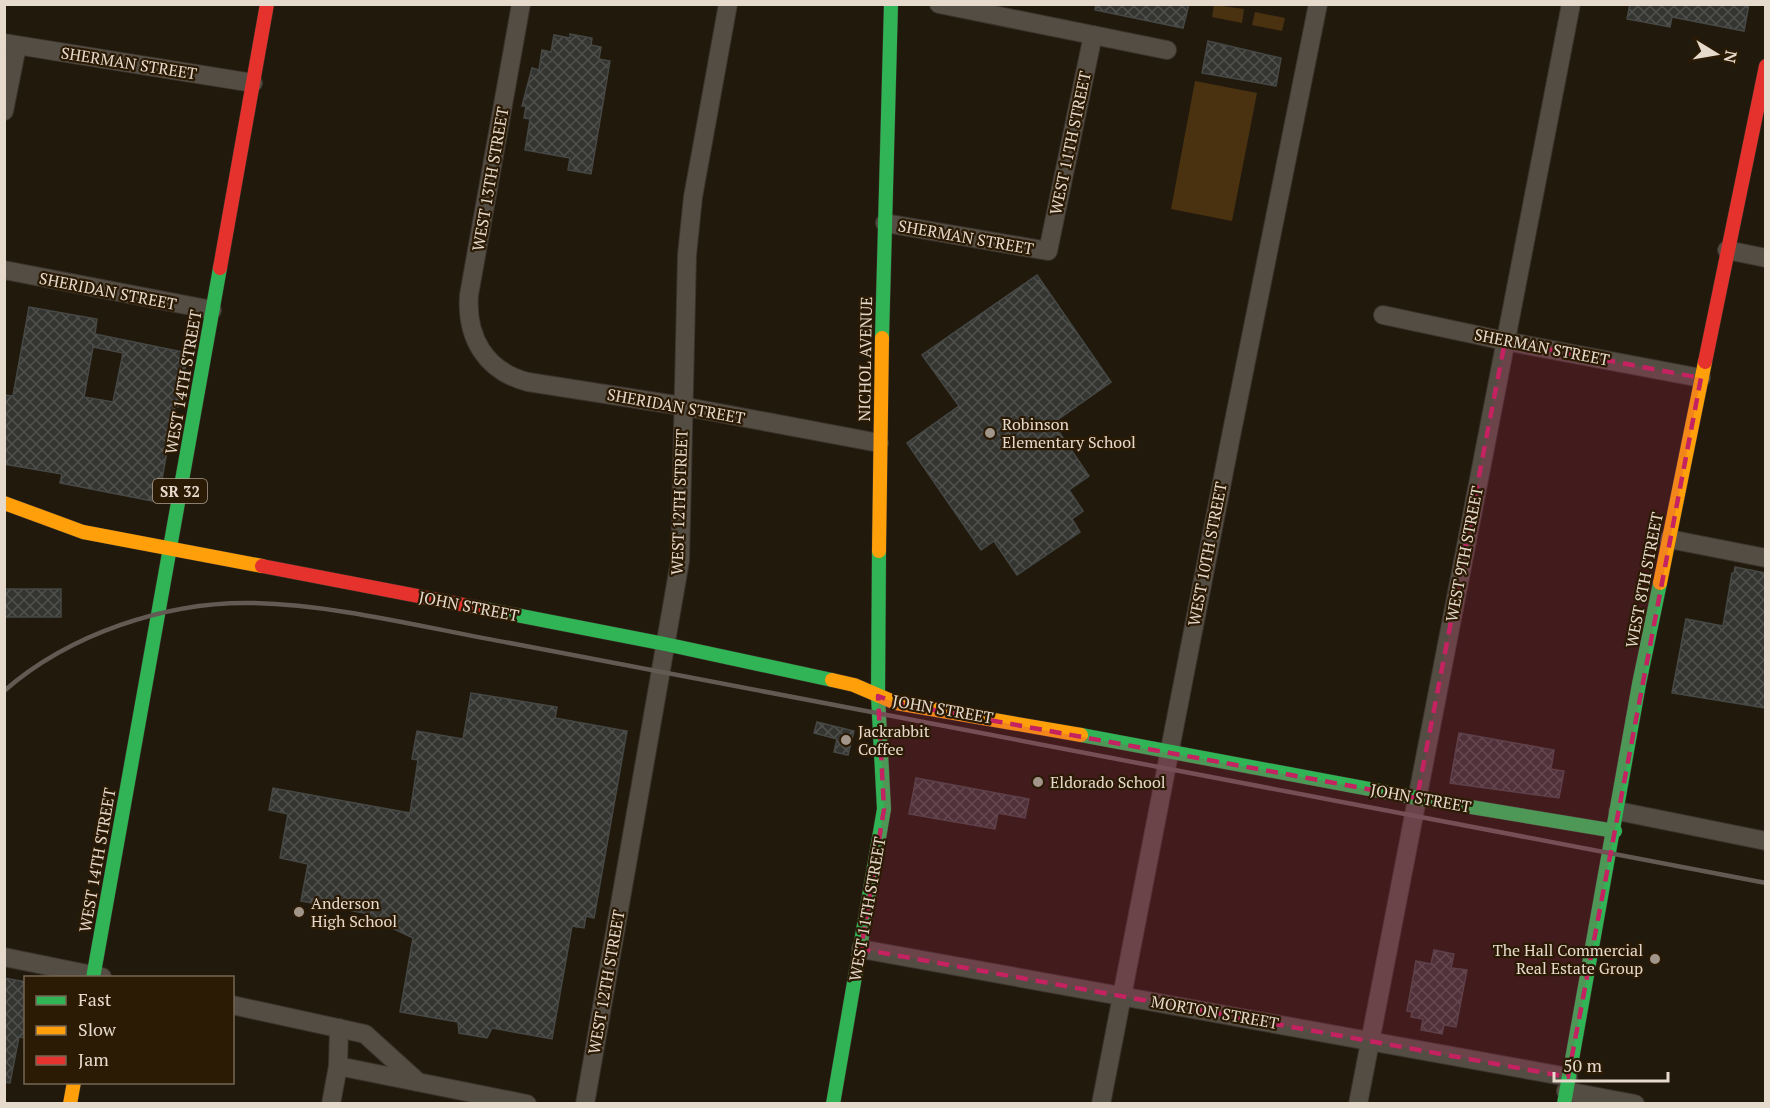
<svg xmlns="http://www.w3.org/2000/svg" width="1770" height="1108" font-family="'PT Serif',serif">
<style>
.pitch{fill:#4a3211}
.building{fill:url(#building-cross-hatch);stroke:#454845;stroke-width:1.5;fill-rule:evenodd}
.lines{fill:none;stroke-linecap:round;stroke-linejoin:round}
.street-casing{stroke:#3b342c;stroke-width:20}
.fast-casing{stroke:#3b342c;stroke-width:15}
.slow-casing{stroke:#3b342c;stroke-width:15}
.jam-casing{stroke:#3b342c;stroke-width:15}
.street{stroke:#544d44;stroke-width:18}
.fast{stroke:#30b455;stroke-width:14}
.slow{stroke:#ff9f0a;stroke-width:14}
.jam{stroke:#e5322d;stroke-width:14}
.rail{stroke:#625a53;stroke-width:4.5}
.marked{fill:#c42261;fill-opacity:0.2;stroke:#c42261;stroke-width:4.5;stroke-dasharray:12 8;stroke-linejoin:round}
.poi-dot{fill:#a19689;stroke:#2b1a04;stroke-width:2}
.labels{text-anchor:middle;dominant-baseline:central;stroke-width:4.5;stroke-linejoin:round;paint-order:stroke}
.shield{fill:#2b1a04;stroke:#aea090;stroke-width:1.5}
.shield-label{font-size:15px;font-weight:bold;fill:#e6dacc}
.street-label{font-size:16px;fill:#e6dacc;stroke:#2b1a04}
.poi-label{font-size:16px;fill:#e6dacc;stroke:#2b1a04;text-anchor:start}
</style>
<defs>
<pattern id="building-cross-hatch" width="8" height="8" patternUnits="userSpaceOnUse" patternTransform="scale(1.5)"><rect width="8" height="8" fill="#343531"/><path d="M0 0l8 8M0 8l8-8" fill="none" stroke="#51524e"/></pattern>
</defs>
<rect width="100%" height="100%" fill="#22190d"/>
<g class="pitch">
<path d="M1214 5 1244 9 1242 23 1212 17Z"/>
<path d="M1255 12 1285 18 1282 31 1252 25Z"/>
<path d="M1195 81 1257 93 1232 221 1171 209Z"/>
</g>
<g class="building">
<path d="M1096 4H1189L1183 28 1095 10Z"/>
<path d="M1630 4H1749L1744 31 1672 17 1670 27 1627 19Z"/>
<path d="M570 34 592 38 591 45 601 47 599 59 610 61 591 174 568 170 570 158 525 150 530 119 524 118 526 106H522L532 68 539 70 542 50 551 52 554 35 570 38Z"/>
<path d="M1208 41 1281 58 1276 86 1202 73Z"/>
<path d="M1037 275 1111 382 1053 423 1089 476 1069 490 1083 511 1072 519 1080 532 1017 575 994 541 981 550 907 443 959 406 922 355Z"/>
<path d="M29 307 97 319 95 334 188 353 178 407 175 406 158 502 60 483 62 474 4 464V395L13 396ZM93 347 123 353 113 402 84 397Z"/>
<path d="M1735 567 1766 573V708L1672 693 1686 619 1723 626 1732 573H1734Z"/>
<rect x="4" y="589" width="57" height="28"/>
<path d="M471 693 557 707 555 718 627 731 594 918 586 916 584 928 572 926 552 1039 492 1028 487 1038 459 1033 458 1022 400 1012 413 938 390 927 370 925 369 914 301 901 308 864 280 858 288 814 269 810 273 788 410 813 418 760 412 759 417 731 463 739Z"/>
<path d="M817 722 854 731 848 755 834 752 837 739 814 733Z"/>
<path d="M1459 733 1554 750 1551 769 1564 771 1559 798 1450 783Z"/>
<path d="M916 778 1029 799 1025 818 998 813 995 829 909 814Z"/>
<path d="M1434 950 1454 954 1451 968 1467 970 1456 1027 1444 1025 1442 1034 1421 1030 1423 1019 1411 1017 1412 1012 1407 1011 1416 961 1431 964Z"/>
<path d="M4 978 26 982V1038L19 1037 10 1083 4 1082Z"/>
</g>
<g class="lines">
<defs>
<g id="street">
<path d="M521 4 469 295C466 337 485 371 528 382L682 406 879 443"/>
<path d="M939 4 1167 50"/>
<path d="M4 43 253 83"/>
<path d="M4 111 17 46"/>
<path d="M885 223 1048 251 1093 35"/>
<path d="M1727 250 1766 258"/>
<path d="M4 270 212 310"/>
<path d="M1383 315 1505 341 1701 378"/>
<path d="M1669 539 1766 558"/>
<path d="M1618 811 1766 841"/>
<path d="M861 949 1568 1077"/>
<path d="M4 957 102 977"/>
<path d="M232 1005 365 1034 418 1082"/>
<path d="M338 1066 527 1104"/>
<path d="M1566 1091 1635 1104"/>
<path d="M331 1104 338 1066 339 1028"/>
<path d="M585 1104 680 561 687 255 693 197 728 4"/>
<path d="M1101 1104 1230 441 1318 4"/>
<path d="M1358 1104 1571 4"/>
</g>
<g id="fast">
<path d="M882 338 891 4"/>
<path d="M475 607 665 644 832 680"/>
<path d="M1081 735 1417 798 1615 831"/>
<path d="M93 978 220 268"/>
<path d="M833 1104 884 809 878 696 879 551"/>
<path d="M1564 1104 1639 684 1660 583"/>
</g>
<g id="slow">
<path d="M4 503 83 532 262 566"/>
<path d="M879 551 882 338"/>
<path d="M1660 583 1705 362"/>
<path d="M832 680 854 685 896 703 1081 735"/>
<path d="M70 1104 74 1082"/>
</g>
<g id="jam">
<path d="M220 268 267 4"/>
<path d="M1705 362 1766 66"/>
<path d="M262 566 475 607"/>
</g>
</defs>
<use href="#street" class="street-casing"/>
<use href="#fast" class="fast-casing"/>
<use href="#slow" class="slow-casing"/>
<use href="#jam" class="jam-casing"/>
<use href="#street" class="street"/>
<use href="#fast" class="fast"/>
<use href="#slow" class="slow"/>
<use href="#jam" class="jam"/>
<path class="rail" d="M4 691C69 634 167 601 253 603 339 605 425 628 510 643L1766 883"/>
</g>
<path class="marked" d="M1505 341 1701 378 1568 1077 861 949 884 809 878 696 896 703 1417 798Z"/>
<g class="poi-dot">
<circle cx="990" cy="433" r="6"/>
<circle cx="846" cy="740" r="6"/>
<circle cx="1038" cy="782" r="6"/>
<circle cx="299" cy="912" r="6"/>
<circle cx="1655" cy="959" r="6"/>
</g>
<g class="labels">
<rect class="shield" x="153" y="479" width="54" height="24" rx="4.5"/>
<g class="shield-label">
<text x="180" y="491">SR 32</text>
</g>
<g class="street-label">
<text transform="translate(129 63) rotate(9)">SHERMAN STREET</text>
<text transform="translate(1070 143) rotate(-78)">WEST 11TH STREET</text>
<text transform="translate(490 179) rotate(-80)">WEST 13TH STREET</text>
<text transform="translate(966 237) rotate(10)">SHERMAN STREET</text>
<text transform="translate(108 291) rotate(11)">SHERIDAN STREET</text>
<text transform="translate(1542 347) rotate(11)">SHERMAN STREET</text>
<text transform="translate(865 359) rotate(-89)">NICHOL AVENUE</text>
<text transform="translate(183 382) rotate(-80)">WEST 14TH STREET</text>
<text transform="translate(676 406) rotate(10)">SHERIDAN STREET</text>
<text transform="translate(679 502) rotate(-88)">WEST 12TH STREET</text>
<text transform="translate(1207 554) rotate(-79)">WEST 10TH STREET</text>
<text transform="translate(1464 554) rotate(-79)">WEST 9TH STREET</text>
<text transform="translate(1644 580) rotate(-79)">WEST 8TH STREET</text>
<text transform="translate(469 606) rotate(11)">JOHN STREET</text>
<text transform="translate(943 709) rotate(10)">JOHN STREET</text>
<text transform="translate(1421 798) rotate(10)">JOHN STREET</text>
<text transform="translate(97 860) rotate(-80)">WEST 14TH STREET</text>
<text transform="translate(867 909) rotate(-80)">WEST 11TH STREET</text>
<text transform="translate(606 982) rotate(-80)">WEST 12TH STREET</text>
<text transform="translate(1215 1012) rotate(10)">MORTON STREET</text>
</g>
<g class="poi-label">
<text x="1002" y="424">Robinson<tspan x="1002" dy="18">Elementary School</tspan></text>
<text x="858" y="731">Jackrabbit<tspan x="858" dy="18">Coffee</tspan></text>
<text x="1050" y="782">Eldorado School</text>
<text x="311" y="903">Anderson<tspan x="311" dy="18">High School</tspan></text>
<text x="1643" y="950" text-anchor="end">The Hall Commercial<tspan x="1643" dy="18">Real Estate Group</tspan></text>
</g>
</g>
<rect width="1770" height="1108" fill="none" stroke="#e6dacc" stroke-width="12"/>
<rect x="24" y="976" width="210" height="108" fill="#2b1a04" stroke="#766754" stroke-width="1.5"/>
<rect x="36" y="996" width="30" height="9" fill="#30b455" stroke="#766754" stroke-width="1.5"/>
<text x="78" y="1006" font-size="18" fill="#e6dacc">Fast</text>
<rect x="36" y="1026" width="30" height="9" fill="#ff9f0a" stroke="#766754" stroke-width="1.5"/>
<text x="78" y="1036" font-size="18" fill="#e6dacc">Slow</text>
<rect x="36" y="1056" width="30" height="9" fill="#e5322d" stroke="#766754" stroke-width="1.5"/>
<text x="78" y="1066" font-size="18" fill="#e6dacc">Jam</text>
<g transform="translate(1716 54) rotate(101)" stroke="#2b1a04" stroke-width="4.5" paint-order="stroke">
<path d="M0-4.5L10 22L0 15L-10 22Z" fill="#e6dacc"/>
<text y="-9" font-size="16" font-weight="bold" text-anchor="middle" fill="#e6dacc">N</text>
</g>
<path d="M1554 1072v9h114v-9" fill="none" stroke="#e6dacc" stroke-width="3"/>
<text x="1563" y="1072" font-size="18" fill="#e6dacc" stroke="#2b1a04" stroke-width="4.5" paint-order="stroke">50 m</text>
</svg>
